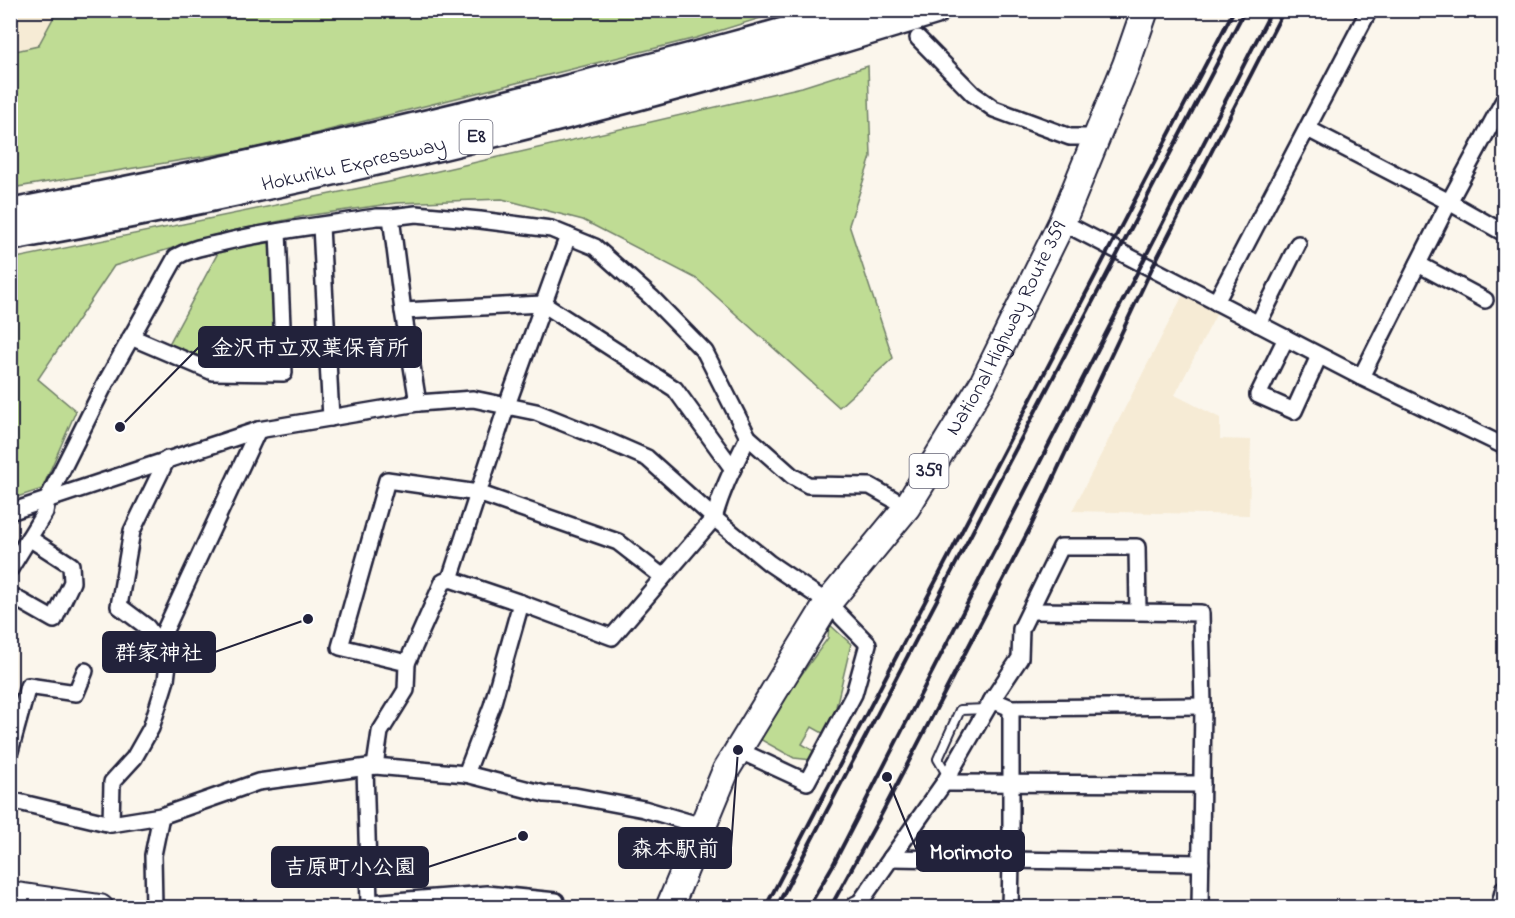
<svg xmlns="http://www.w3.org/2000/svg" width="1515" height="918" font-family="'Indie Flower','Klee One',sans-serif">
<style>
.built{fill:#f6ebd5}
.green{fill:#bfdc94;stroke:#707f68;stroke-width:1.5}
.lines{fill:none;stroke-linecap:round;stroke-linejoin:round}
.service-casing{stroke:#22223b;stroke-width:12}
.minor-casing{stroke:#22223b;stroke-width:20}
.tertiary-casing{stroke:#22223b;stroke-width:24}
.trunk-casing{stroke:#22223b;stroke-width:30}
.motorway-casing{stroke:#22223b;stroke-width:33}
.service{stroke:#fff;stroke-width:8}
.minor{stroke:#fff;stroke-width:15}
.tertiary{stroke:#fff;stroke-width:20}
.trunk{stroke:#fff;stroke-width:26}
.motorway{stroke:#fff;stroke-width:28}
.rail{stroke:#22223b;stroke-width:4}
.labels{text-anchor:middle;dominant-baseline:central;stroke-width:4.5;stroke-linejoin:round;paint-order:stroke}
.shield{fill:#fff;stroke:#646476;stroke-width:1.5}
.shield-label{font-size:20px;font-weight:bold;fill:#22223b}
.street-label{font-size:21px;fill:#22223b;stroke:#fff}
.leader{fill:none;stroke:#22223b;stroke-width:2}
.callout-dot{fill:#22223b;stroke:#fff;stroke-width:2}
.callout{fill:#22223b;stroke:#22223b;stroke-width:2}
.callout-label{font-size:22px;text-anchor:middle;font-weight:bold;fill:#fff}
</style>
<rect width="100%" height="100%" fill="#fbf6ec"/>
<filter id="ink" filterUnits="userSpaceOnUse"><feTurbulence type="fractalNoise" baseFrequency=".0167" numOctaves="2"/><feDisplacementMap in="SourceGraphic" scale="12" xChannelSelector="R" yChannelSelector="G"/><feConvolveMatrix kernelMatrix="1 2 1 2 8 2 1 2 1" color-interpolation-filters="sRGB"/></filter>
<g filter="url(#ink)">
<g class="built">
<path d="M10 11H57L38 46 11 52Z"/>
<path d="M1184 293 1218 311 1175 395 1220 418V439L1251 440 1249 515 1072 511Z"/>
</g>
<g class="green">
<path d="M57 11V10L783 11 696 38 257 148 11 188V52L38 46Z"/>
<path d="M868 66 871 157 849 225 893 358 839 407 697 279 583 220 502 199 396 203 305 216 218 234 114 266 38 379 76 411 42 489 11 499V259L399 180 802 87Z"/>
<path d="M265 240 276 246 278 364 273 368 216 366 168 346 219 251Z"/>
<path d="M829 624 851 644 836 707 826 735 812 727 802 744 817 753 812 760 794 758 756 737 828 638Z"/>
</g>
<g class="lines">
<defs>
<path id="service" d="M948 776 938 759 960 710 987 709"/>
<g id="minor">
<path d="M918 38 973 94 994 109 1070 137H1096"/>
<path d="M1308 129 1449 202 1504 233"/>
<path d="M391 217 403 311 418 403"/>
<path d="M1062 222 1361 377 1504 446"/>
<path d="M321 226 331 418"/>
<path d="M1418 264 1485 300"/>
<path d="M1216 302 1369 10"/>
<path d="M403 311 543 304 675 389 733 469"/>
<path d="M1258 324 1298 244"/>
<path d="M131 337 213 372 284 373 278 232"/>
<path d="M1286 338 1258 395 1294 411 1319 356"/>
<path d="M1361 377 1449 202 1504 100"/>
<path d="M10 512 258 430 418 403 473 399 536 412 601 438 647 458 714 518 769 563 828 603 868 644 854 694 807 782 738 750"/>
<path d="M10 569 45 512 47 500 105 384 176 257C191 248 208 246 225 242 274 230 326 225 376 217H391L416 214 480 220 551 229 595 247 652 298 705 352 748 437 792 476 808 485 870 486 907 507"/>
<path d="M450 579 507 405 568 236"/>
<path d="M10 595 54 620 72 582 71 565 29 538"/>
<path d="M1030 611 1138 612"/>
<path d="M159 643 258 430"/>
<path d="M407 663 443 582 450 579 521 603 612 637 714 518C722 489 735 464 748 437"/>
<path d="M992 700 1011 708 1203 706"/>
<path d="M10 751 28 686 76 693 85 671"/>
<path d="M375 766 380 732 406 690 407 663 340 647 387 480 478 493 618 542 663 577"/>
<path d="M365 768 369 903"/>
<path d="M466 774 492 706 521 603"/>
<path d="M944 783 1202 784"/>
<path d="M10 800 111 824 161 816 258 782 375 766 466 774 545 794 575 796 644 809 702 826"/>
<path d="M111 824 112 782 134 758 151 728 166 680 168 664 159 643 147 627 119 606 132 531 167 459"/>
<path d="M891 858 1201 863"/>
<path d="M154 908 153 855 161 816"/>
<path d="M369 908V903L487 894 556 901V908"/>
<path d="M856 908 944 783 992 700 1020 658 1021 629 1061 547H1137L1138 612 1201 613 1203 706 1200 908"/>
<path d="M1010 908 1011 861V708"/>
<path d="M1499 908 1504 888"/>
</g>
<path id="tertiary" d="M857 906 860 908"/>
<g id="trunk">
<path d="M10 895 100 908"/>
<path id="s1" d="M669 908 726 770 828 603 907 507 983 383 1062 222 1126 65 1145 10"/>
</g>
<g id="motorway">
<path d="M10 214C201 177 390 136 578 87 672 63 766 39 859 10"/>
<path id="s2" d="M10 236C323 179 631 104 935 10"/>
</g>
</defs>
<use href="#service" class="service-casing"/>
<use href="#minor" class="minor-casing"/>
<use href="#tertiary" class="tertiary-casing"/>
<use href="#trunk" class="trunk-casing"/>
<use href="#motorway" class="motorway-casing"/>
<use href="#service" class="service"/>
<use href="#minor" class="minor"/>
<use href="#tertiary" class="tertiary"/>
<use href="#trunk" class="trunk"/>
<use href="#motorway" class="motorway"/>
<g class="rail">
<path d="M765 908 1234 10"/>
<path d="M776 908 1245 10"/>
<path d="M808 908 833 865 1272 10"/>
<path d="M830 908 881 815 1031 526 1152 268 1284 10"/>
</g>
</g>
</g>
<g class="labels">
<g class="shield">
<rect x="459.5" y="120" width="33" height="34" rx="4.5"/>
<rect x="909.5" y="454" width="39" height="34" rx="4.5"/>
</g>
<g class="shield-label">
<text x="476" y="137">E8</text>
<text x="929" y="471">359</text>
</g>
<g class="street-label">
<text stroke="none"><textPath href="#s2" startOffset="351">Hokuriku Expressway</textPath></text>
<text stroke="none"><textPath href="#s1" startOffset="674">National Highway Route 359</textPath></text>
</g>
</g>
<path class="leader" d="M120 427L199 347M308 619L215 652M738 750L731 848M887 777L917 851M523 836L428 867"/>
<g class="callout-dot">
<circle cx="120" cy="427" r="6"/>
<circle cx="308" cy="619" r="6"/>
<circle cx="738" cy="750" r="6"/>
<circle cx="887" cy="777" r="6"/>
<circle cx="523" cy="836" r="6"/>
</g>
<g class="callout">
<rect x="199" y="327" width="222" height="40" rx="6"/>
<rect x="103" y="632" width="112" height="40" rx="6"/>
<rect x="619" y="828" width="112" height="40" rx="6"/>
<rect x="917" y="831" width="107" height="40" rx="6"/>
<rect x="272" y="847" width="156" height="40" rx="6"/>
</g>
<g class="callout-label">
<text x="310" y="355">金沢市立双葉保育所</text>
<text x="159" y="660">群家神社</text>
<text x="675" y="856">森本駅前</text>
<text x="971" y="859">Morimoto</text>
<text x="350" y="874">吉原町小公園</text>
</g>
<rect width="1515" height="918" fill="none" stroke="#fff" stroke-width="36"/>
<rect x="18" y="18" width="1479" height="882" fill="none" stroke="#22223b" stroke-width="2" filter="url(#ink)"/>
</svg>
